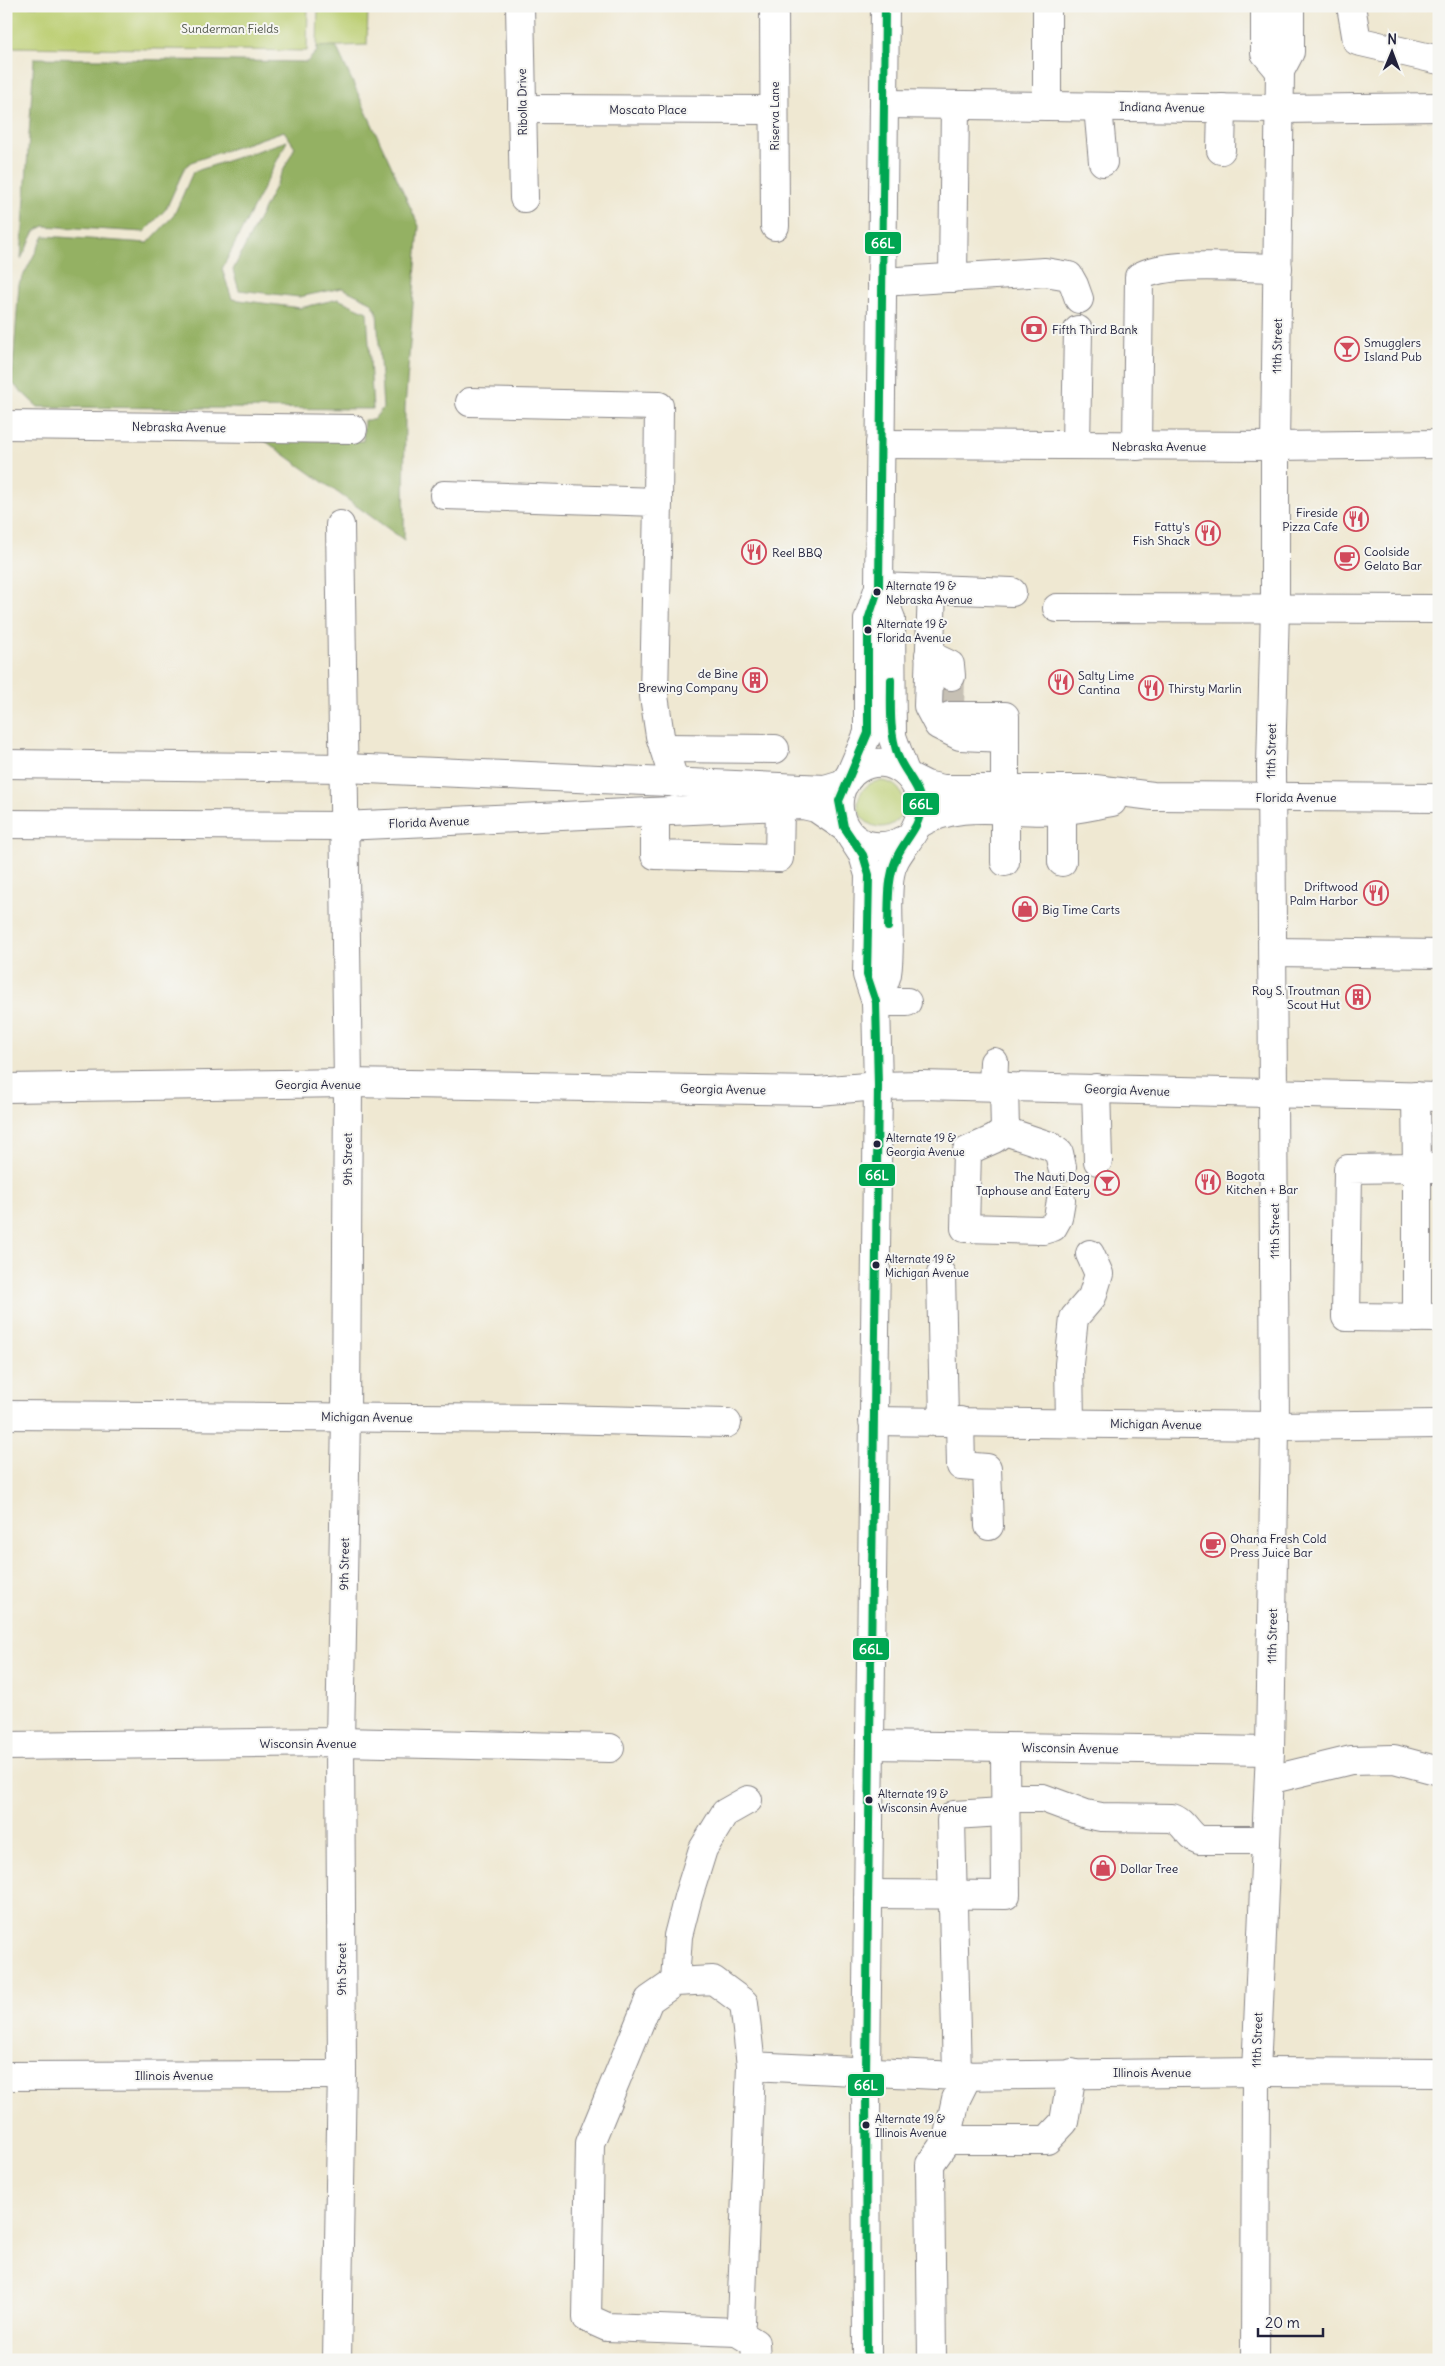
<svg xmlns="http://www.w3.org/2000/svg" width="1445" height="2366" font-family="Delius,sans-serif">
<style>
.green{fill:#bbce71;stroke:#6e7856}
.forest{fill:#94b163;stroke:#5b6a4f}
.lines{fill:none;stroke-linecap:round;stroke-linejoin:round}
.minor-tunnel{stroke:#c6c0b4;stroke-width:28;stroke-dasharray:28 14;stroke-linecap:butt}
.minor-casing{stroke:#888586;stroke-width:30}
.major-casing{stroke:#888586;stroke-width:30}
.minor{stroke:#fff;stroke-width:28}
.major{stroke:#fff;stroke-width:28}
.bus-1-casing{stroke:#f6f6f2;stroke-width:11}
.bus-1{stroke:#00a651;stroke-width:8}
.bus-dot{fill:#22223b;stroke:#f6f6f2;stroke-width:2}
.labels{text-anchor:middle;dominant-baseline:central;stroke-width:4;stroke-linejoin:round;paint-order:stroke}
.bus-label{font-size:11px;fill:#22223b;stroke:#f6f6f2;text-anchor:start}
.park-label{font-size:12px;fill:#50564b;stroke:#f6f6f2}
.street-label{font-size:12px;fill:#22223b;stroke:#f6f6f2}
.poi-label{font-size:12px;fill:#22223b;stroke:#f6f6f2;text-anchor:start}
.line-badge{stroke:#f6f6f2;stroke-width:2}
.badge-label{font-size:14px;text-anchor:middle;font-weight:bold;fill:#fff}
</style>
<rect width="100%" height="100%" fill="#f6f6f2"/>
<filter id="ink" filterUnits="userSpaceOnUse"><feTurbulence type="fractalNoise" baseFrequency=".02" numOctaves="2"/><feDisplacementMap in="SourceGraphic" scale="10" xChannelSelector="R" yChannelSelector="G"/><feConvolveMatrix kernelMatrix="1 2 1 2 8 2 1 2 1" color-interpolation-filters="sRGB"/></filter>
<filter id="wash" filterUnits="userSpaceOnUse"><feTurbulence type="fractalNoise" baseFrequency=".0096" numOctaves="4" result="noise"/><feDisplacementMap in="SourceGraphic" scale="20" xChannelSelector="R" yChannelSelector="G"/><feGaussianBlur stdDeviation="1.12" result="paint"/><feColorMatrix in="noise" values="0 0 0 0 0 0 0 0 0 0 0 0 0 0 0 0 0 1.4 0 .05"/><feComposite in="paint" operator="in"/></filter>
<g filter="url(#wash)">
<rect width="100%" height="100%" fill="#efe8d2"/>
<g class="green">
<path d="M6 6H308L307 51 6 47Z"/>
<path d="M318 6H368L367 45 317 47Z"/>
<circle cx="881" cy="804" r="23"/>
</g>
<g class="forest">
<path d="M336 46 419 226 405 408 404 540 264 440 363 441 364 420H373L383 408 377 312 371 302 342 288 299 297 239 290 233 270 295 147 284 131 191 162 185 167 166 209 144 232 44 226 35 231 21 259 34 58 307 62 317 51V47Z"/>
<path d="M287 141 222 269 232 299 300 308 338 299 367 312 373 409 38 407 12 383 19 284 44 236 148 243 174 215 193 172Z"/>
</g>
</g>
<g filter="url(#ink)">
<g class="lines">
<path class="minor-tunnel" d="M950 708 951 676"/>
<defs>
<g id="minor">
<path d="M520 6 524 198"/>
<path d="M774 6 775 226"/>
<path d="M1265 6V53L1280 71"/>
<path d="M1351 6 1357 41 1439 60"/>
<path d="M885 104 1281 109 1439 107"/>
<path d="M1047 106V6"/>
<path d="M1098 107 1103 162"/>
<path d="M522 109 774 110"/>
<path d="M1221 150 1222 108"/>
<path d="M953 278 955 105"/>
<path d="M882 282 1045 272 1069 276 1074 285 1079 299"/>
<path d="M470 402 659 406 658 502"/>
<path d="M6 425 353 429"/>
<path d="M880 444 1275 446 1439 444"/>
<path d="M1076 445 1078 330"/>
<path d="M1137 446 1139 277C1167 260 1243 268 1278 268"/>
<path d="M444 495 658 502 654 696 660 736 675 783"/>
<path d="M879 587 1012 592"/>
<path d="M932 589 928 706 938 725 960 736 1005 738V788"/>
<path d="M1057 608 1439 609"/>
<path d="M929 655 950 665 951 676"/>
<path d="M950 716H1005V738"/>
<path d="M664 748 775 749"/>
<path d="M6 764 345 768 803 788 825 789 845 783"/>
<path d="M1062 810V862"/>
<path d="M655 812V855L779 858 780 805"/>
<path d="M6 824 343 826 803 805 816 808 844 827"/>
<path d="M1005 862V810"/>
<path d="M1273 952 1439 954"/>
<path d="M876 1002H907"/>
<path d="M993 1086 994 1062"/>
<path d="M1004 1086 1005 1131 994 1139 967 1151 965 1228 1043 1230 1053 1227 1058 1218 1061 1200"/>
<path d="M6 1088 348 1083 818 1091 878 1086 921 1085 1439 1097"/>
<path d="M1096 1088 1098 1161"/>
<path d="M1416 1096 1417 1168 1348 1169 1346 1317 1439 1318"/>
<path d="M1005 1131 1050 1146 1059 1153 1062 1167"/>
<path d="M941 1274 944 1421"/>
<path d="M1417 1318V1168H1439"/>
<path d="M6 1415 554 1419 727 1423"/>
<path d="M873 1421 1275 1426 1439 1424"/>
<path d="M960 1421 961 1466 987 1468 989 1526"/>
<path d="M1070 1423 1069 1364 1074 1318 1092 1297 1099 1274 1090 1254"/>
<path d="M871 1745 1270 1751"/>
<path d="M6 1746 340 1742 610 1748"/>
<path d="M1269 1780 1351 1760 1394 1759 1439 1771"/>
<path d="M1006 1798H1043L1086 1814 1101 1817 1172 1818C1185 1822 1187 1836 1199 1840H1266"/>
<path d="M869 1894 1006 1895 1005 1747"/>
<path d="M675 1982 678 1936 688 1897 703 1849 725 1813 748 1800"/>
<path d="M751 2066 741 2322 737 2332 607 2327 587 2318 590 2143 649 2000 675 1982 713 1980 744 2003 751 2066 957 2076 1256 2072 1439 2073"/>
<path d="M6 2076 342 2075"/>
<path d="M957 2076 951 1820 954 1815 1002 1812 1006 1807"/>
<path d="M947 2140 956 2099 968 2075"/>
<path d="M737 2332 755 2343 756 2360"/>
<path d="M337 2360 342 2069 340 1742 346 1417 348 1083 340 525"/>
<path d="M932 2360 930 2164 947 2140H1047L1064 2122 1072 2073"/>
<path d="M1255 2360 1256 2072 1270 1751 1275 1426 1271 766 1275 607V446L1280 71 1290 52V6"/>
</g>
<g id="major">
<path d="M879 587 891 619 892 736 905 772"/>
<path d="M849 777 868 733V620L879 587 885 6"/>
<path d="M912 778 926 785 943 789H1095L1153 796 1439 798"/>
<path d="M917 825C960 797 1014 815 1063 810 1079 809 1095 805 1112 802"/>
<path d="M850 835 863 855 869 875 867 975 876 1002 878 1086 866 2070 867 2360"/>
<path d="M876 1002C880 993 885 983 887 974 892 941 885 907 890 875 893 852 916 838 920 815 927 780 890 749 858 769 817 794 845 873 910 837"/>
</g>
</defs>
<use href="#minor" class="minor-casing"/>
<use href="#major" class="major-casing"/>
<use href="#minor" class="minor"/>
<use href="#major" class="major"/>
<defs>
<g id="bus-1">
<path d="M888 927C889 904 887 880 896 859 903 841 920 828 921 808 922 787 905 774 898 756 889 732 891 705 891 680"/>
<path d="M867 2360 866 2070 878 1086 876 1002 867 975 869 875 863 855 844 827 839 801 868 733V620L879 587 885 6"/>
</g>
</defs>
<use href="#bus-1" class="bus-1-casing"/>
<use href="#bus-1" class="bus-1"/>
</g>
</g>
<defs>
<symbol id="bank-ring" viewBox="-11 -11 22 22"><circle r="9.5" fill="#f6f6f2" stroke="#d1495b" stroke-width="1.5"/><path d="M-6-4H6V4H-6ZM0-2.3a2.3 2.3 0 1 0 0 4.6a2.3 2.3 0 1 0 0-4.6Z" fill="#d1495b"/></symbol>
<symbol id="bar-ring" viewBox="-11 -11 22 22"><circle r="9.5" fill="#f6f6f2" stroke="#d1495b" stroke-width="1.5"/><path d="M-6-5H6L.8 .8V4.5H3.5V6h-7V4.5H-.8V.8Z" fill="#d1495b"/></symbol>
<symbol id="restaurant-ring" viewBox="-11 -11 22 22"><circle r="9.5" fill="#f6f6f2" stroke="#d1495b" stroke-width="1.5"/><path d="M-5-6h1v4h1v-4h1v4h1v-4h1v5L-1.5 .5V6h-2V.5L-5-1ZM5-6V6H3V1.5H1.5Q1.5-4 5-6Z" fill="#d1495b"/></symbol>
<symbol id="cafe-ring" viewBox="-11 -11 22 22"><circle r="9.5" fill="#f6f6f2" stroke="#d1495b" stroke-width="1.5"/><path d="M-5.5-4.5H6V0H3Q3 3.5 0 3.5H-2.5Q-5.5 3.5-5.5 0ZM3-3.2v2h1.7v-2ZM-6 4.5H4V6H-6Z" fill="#d1495b"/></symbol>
<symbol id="building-ring" viewBox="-11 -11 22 22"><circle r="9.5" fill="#f6f6f2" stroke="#d1495b" stroke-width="1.5"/><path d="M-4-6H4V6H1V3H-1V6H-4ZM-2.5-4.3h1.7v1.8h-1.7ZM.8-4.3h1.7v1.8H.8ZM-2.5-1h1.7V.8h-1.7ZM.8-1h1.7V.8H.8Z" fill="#d1495b"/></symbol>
<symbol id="shop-ring" viewBox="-11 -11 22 22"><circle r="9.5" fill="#f6f6f2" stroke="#d1495b" stroke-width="1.5"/><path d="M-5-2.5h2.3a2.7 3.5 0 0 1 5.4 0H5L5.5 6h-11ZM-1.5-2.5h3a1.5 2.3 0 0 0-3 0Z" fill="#d1495b"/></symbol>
</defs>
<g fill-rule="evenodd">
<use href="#bank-ring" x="1020" y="315" width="28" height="28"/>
<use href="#bar-ring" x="1333" y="335" width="28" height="28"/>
<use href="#restaurant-ring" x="1342" y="505" width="28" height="28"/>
<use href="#restaurant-ring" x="1194" y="519" width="28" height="28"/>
<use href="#restaurant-ring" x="740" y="538" width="28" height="28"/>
<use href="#cafe-ring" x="1333" y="544" width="28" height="28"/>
<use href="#building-ring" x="741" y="666" width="28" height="28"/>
<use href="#restaurant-ring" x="1047" y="668" width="28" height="28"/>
<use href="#restaurant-ring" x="1137" y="674" width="28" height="28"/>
<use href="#restaurant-ring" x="1362" y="879" width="28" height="28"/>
<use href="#shop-ring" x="1011" y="895" width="28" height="28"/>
<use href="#building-ring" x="1344" y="983" width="28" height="28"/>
<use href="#restaurant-ring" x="1194" y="1168" width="28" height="28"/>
<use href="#bar-ring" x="1093" y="1169" width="28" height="28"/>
<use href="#cafe-ring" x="1199" y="1531" width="28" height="28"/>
<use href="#shop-ring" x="1089" y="1854" width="28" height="28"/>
</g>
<g class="bus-dot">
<circle cx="877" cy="592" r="4.5"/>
<circle cx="868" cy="630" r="4.5"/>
<circle cx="877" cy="1144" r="4.5"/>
<circle cx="876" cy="1265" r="4.5"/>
<circle cx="869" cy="1800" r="4.5"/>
<circle cx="866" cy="2125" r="4.5"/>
</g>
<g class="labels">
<g class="bus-label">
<text x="886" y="586">Alternate 19 &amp;<tspan x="886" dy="14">Nebraska Avenue</tspan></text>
<text x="877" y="624">Alternate 19 &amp;<tspan x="877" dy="14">Florida Avenue</tspan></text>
<text x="886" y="1138">Alternate 19 &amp;<tspan x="886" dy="14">Georgia Avenue</tspan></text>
<text x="885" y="1259">Alternate 19 &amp;<tspan x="885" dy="14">Michigan Avenue</tspan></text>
<text x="878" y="1794">Alternate 19 &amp;<tspan x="878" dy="14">Wisconsin Avenue</tspan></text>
<text x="875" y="2119">Alternate 19 &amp;<tspan x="875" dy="14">Illinois Avenue</tspan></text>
</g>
<g class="park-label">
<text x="230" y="28">Sunderman Fields</text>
</g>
<g class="street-label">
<text transform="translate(522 102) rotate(-91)">Ribolla Drive</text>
<text transform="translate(1162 107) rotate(1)">Indiana Avenue</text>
<text x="648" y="109">Moscato Place</text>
<text transform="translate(774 116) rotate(-90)">Riserva Lane</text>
<text transform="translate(1277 346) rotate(-89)">11th Street</text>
<text transform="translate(179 427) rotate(1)">Nebraska Avenue</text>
<text x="1159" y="446">Nebraska Avenue</text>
<text transform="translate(1271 751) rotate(-89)">11th Street</text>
<text x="1296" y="797">Florida Avenue</text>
<text transform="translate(429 822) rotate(-2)">Florida Avenue</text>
<text x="318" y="1084">Georgia Avenue</text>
<text transform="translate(723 1089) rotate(1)">Georgia Avenue</text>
<text transform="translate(1127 1090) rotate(2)">Georgia Avenue</text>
<text transform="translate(347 1159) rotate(-90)">9th Street</text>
<text transform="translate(1274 1231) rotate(-90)">11th Street</text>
<text transform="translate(367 1417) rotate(1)">Michigan Avenue</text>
<text transform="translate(1156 1424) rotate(1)">Michigan Avenue</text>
<text transform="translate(344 1564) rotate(-89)">9th Street</text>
<text transform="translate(1272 1636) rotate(-89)">11th Street</text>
<text x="308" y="1743">Wisconsin Avenue</text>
<text transform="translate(1070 1748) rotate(1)">Wisconsin Avenue</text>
<text transform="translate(341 1969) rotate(-90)">9th Street</text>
<text transform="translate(1257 2040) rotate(-88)">11th Street</text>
<text x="1152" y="2072">Illinois Avenue</text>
<text x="174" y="2075">Illinois Avenue</text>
</g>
<g class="poi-label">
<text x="1052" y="329">Fifth Third Bank</text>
<text x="1364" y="342">Smugglers<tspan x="1364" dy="14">Island Pub</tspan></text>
<text x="1338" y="512" text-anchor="end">Fireside<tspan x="1338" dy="14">Pizza Cafe</tspan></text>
<text x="1190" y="526" text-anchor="end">Fatty's<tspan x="1190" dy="14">Fish Shack</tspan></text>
<text x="1364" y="551">Coolside<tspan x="1364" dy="14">Gelato Bar</tspan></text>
<text x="772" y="552">Reel BBQ</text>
<text x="738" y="673" text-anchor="end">de Bine<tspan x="738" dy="14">Brewing Company</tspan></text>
<text x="1078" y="675">Salty Lime<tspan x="1078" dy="14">Cantina</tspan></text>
<text x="1168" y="688">Thirsty Marlin</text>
<text x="1358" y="886" text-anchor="end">Driftwood<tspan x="1358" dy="14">Palm Harbor</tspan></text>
<text x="1042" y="909">Big Time Carts</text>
<text x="1340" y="990" text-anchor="end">Roy S. Troutman<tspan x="1340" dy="14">Scout Hut</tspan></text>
<text x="1226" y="1175">Bogota<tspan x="1226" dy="14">Kitchen + Bar</tspan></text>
<text x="1090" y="1176" text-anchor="end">The Nauti Dog<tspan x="1090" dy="14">Taphouse and Eatery</tspan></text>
<text x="1230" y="1538">Ohana Fresh Cold<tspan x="1230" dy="14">Press Juice Bar</tspan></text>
<text x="1120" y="1868">Dollar Tree</text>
</g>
</g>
<g class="line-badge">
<rect x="864" y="231" width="38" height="24" rx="5" fill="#00a651"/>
<rect x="902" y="792" width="38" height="24" rx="5" fill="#00a651"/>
<rect x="858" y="1163" width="38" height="24" rx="5" fill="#00a651"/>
<rect x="852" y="1637" width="38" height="24" rx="5" fill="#00a651"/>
<rect x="847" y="2073" width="38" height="24" rx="5" fill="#00a651"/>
</g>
<g class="badge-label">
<text x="883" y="248">66L</text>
<text x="921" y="809">66L</text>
<text x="877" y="1180">66L</text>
<text x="871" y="1654">66L</text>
<text x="866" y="2090">66L</text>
</g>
<rect width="1445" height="2366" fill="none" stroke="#f6f6f2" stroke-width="25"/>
<g transform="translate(1392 52) rotate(1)" stroke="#f6f6f2" stroke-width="4" paint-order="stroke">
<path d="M0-4L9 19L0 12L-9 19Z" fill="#22223b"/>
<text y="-8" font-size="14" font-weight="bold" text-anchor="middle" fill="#22223b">N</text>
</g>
<path d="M1258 2328v8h65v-8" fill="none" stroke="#22223b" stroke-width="2.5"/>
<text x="1265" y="2328" font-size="15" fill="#22223b" stroke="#f6f6f2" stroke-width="4" paint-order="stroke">20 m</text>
</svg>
